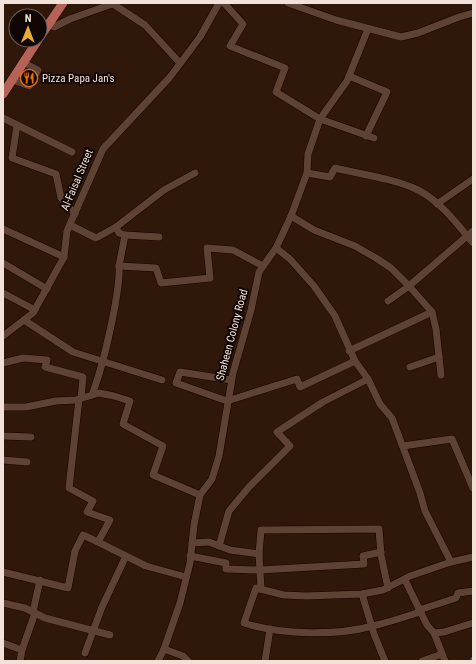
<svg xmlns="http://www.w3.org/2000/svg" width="476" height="664" font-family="'Roboto Condensed',sans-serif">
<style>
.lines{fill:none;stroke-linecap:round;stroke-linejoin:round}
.minor-casing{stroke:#160300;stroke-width:8}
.major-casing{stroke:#160300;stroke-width:10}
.minor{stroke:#5e4234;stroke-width:7}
.major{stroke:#b56357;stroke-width:9}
.labels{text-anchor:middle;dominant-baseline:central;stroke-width:4;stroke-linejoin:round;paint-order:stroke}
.poi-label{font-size:11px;fill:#f2e1d8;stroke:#100603;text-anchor:start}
.street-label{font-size:11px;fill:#f2e1d8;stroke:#100603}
</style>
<rect width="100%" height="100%" fill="#2f170a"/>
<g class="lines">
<defs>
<g id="minor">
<path d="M224 3 243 24 230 46 285 68 276 92 320 119 374 138"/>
<path d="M288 3 336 20 401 37 418 33 459 17 473 13"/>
<path d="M113 4 145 25 180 63"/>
<path d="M49 24 54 27 70 19 115 3"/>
<path d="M349 76 387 92 366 136"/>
<path d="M13 80 29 86 38 70 23 62"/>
<path d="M3 118 72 152"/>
<path d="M17 125 12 158 56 174 61 198 75 214"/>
<path d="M307 173 330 177 335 168C360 174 395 179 418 190 440 201 458 225 473 243"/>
<path d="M437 204 473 179"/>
<path d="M291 216 314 230 355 246 376 258 391 268 409 286 432 312 436 329 441 375"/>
<path d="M70 225 96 238 116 227 164 190 195 173"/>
<path d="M116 227 119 233 125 235 119 266"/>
<path d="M3 229 64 257"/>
<path d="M125 235 159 237"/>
<path d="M276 248 290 259 314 286 335 316 355 361 368 379 380 404 392 418 420 493 425 511 451 562"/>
<path d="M3 263 47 289"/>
<path d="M3 293 35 310"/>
<path d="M388 301 409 286 473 231"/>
<path d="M24 320 73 352 162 380"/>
<path d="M3 336 33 313 64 257 67 231 103 149 170 77 200 37 219 3"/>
<path d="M349 351 432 312"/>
<path d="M3 363 23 358 47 360 45 367 83 377 81 398"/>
<path d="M410 367 439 357"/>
<path d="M231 380 180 372 176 383 227 401 297 379 300 387 355 361"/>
<path d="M92 395C103 366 109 337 115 306 117 292 120 280 119 266L156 268 161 283 210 278 207 248 233 250 263 266"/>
<path d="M79 399 69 488 93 501 87 512 110 520 98 542 146 566 186 577"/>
<path d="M3 407H26L56 401 76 400 99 393 114 396 130 401 123 424 163 446 153 475 200 495"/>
<path d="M3 436 31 437"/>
<path d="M403 446 452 439 473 488"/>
<path d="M3 460 27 462"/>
<path d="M192 543 209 542 230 550 259 554 261 530 379 529 381 555 388 588"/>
<path d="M219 546 229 511 249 487 290 446 277 432 323 402 368 379"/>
<path d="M259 554 261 589"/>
<path d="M190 556 226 563V569L260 570 364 564 363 556 381 552"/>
<path d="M3 572 68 588 75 551 83 535 98 542"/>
<path d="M405 580 427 625 434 633 445 661"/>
<path d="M362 594 374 634 385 661"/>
<path d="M3 603 25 608 45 618 110 635"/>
<path d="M419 610 456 598 458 593 473 591"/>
<path d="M33 612 40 580"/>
<path d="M420 612C405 617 389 622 373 626 335 636 281 635 244 623L256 588 284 595 306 596 362 594 383 590 410 576 451 562 473 557"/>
<path d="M434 633 444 632 473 623"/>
<path d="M3 643 22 650 35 613"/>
<path d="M164 649 183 656 188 661"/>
<path d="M85 653 102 607 126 556"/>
<path d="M20 661 22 650"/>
<path d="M158 661 164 649 180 603 190 563 194 525 200 495 212 479 219 456 233 373 251 310 259 272 276 248 291 216 307 173 308 154 320 119 347 81 368 29"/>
<path d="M265 661 270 629"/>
<path d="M422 661 442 654"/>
<path d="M473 661V660"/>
</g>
<g id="major">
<path d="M40 37 63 3"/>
<path d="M3 94 38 40"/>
</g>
</defs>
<use href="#minor" class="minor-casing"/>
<use href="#major" class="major-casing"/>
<use href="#minor" class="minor"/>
<use href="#major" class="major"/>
</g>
<defs>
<symbol id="restaurant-ring" viewBox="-11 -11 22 22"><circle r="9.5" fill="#100603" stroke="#e8710a" stroke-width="1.5"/><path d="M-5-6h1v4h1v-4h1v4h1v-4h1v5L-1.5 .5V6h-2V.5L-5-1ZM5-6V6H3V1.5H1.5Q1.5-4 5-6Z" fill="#e8710a"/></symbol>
</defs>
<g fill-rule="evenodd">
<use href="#restaurant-ring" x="19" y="68" width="20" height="20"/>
</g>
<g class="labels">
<g class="poi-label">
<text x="42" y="78">Pizza Papa Jan's</text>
</g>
<g class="street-label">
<text transform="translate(77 180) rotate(-67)">Al-Faisal Street</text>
<text transform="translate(232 335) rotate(-75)">Shaheen Colony Road</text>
</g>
</g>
<rect width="476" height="664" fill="none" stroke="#f2e1d8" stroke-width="8"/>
<g transform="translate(28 28) rotate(1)"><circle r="19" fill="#100603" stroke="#6a5e58"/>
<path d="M0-3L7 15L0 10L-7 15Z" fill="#e6ad36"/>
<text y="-6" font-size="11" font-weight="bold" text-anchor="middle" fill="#f2e1d8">N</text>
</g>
</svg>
